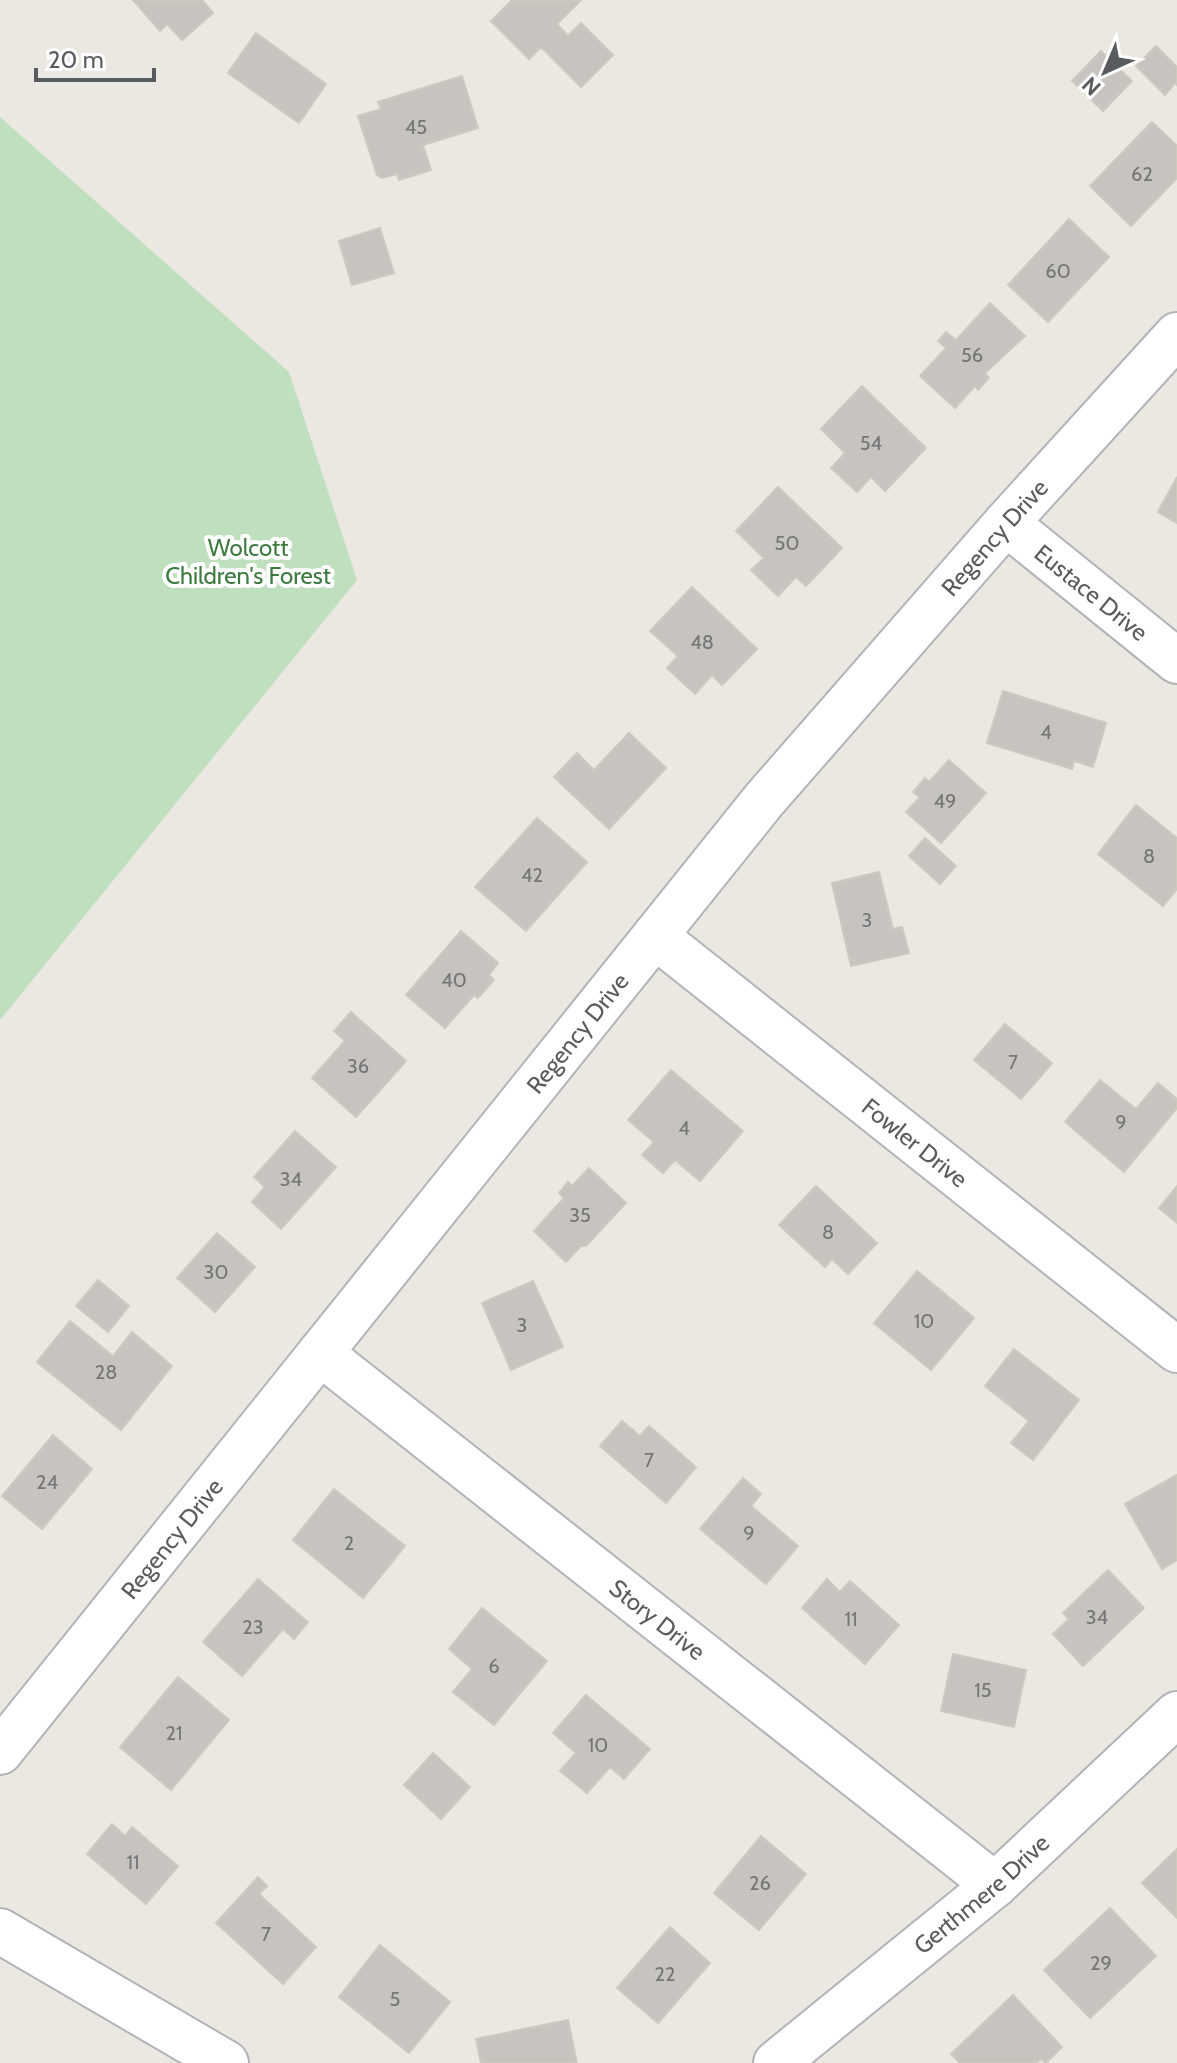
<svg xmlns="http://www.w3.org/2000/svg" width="1177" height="2063" font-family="Cabin,sans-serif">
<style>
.green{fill:#bfdfbf}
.building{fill:#c7c4bf;stroke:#cec9bf;stroke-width:2}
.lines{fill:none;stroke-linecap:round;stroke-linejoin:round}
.street-casing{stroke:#b1b3b6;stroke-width:48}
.street{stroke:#fff;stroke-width:44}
.labels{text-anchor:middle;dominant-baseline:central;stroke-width:8;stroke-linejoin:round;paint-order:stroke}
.number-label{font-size:20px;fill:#747677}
.street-label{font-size:24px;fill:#595c5f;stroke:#fff}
.park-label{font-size:24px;fill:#3d7a3f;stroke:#fff}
</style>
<rect width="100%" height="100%" fill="#eae8e0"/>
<path class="green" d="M0 117 289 372 357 580 0 1020Z"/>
<g class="building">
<path d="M133 0H202L213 13 182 40 167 24 160 31Z"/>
<path d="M512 0H581L557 24 568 36 581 23 613 55 581 87 541 47 529 59 491 21Z"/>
<path d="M256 33 326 84 299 123 228 73Z"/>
<path d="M1156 46 1177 67V85L1175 83 1165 95 1136 66Z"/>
<path d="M1101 51 1132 81 1103 111 1072 81Z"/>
<path d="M462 76 478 128 423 145 431 170 399 180 397 174 382 178 377 175 358 116 381 109 378 102Z"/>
<path d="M1152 122 1177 146V178L1131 226 1090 186Z"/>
<path d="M1069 219 1109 257 1048 322 1008 285Z"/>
<path d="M380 228 394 273 352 285 339 241Z"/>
<path d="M990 303 1025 336 985 373 989 378 978 390 975 386 955 408 920 376 946 348 938 341 946 332 956 340Z"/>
<path d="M862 386 926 448 885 491 871 477 857 492 831 468 845 453 821 429Z"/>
<path d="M1177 477V523L1158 512Z"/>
<path d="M778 487 842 548 806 586 796 577 778 596 751 570 764 558 736 531Z"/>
<path d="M692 587 757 649 722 685 712 675 695 694 667 668 678 656 650 631Z"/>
<path d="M1003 691 1106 723 1093 767 1074 761 1072 769 987 743Z"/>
<path d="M629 733 666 768 609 829 554 777 577 753 594 770Z"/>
<path d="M949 760 986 793 941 843 906 812 920 797 913 792 925 778 929 782Z"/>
<path d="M1136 805 1177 838V889L1163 906 1098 854Z"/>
<path d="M537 818 587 862 526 931 475 887Z"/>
<path d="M925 838 956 866 940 884 909 856Z"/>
<path d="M879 872 893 929 902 927 909 953 851 966 832 883Z"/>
<path d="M461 931 498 963 489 975 494 980 478 998 474 995 445 1028 406 995Z"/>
<path d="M351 1012 406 1061 356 1117 312 1078 345 1041 334 1031Z"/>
<path d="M1005 1024 1052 1063 1021 1099 974 1060Z"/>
<path d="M671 1070 743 1131 700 1181 675 1160 663 1173 642 1155 654 1142 628 1120Z"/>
<path d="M1100 1080 1136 1109 1158 1083 1177 1099V1108L1124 1172 1065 1122Z"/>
<path d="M295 1131 336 1167 281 1229 252 1202 265 1187 254 1177Z"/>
<path d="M589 1168 626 1203 586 1246H581L566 1262 534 1231 564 1198 559 1193 568 1182 572 1186Z"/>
<path d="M816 1186 877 1243 848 1274 832 1259 825 1267 779 1225Z"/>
<path d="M1177 1186V1223L1159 1208Z"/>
<path d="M217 1233 255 1267 215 1312 177 1278Z"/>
<path d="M917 1271 974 1318 931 1370 874 1323Z"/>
<path d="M98 1280 129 1306 108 1332 76 1306Z"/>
<path d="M533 1281 563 1347 511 1370 482 1303Z"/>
<path d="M70 1321 113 1356 132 1332 172 1366 121 1430 37 1362Z"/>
<path d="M1014 1349 1079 1400 1033 1460 1011 1443 1029 1421 985 1386Z"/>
<path d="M622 1421 640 1436 649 1426 696 1467 666 1503 600 1446Z"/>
<path d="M53 1435 92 1469 42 1529 2 1496Z"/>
<path d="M1177 1475V1560L1162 1569 1125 1504Z"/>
<path d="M743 1478 761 1494 751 1506 798 1546 766 1584 700 1529Z"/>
<path d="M334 1489 405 1546 363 1598 293 1540Z"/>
<path d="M1108 1570 1144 1608 1083 1666 1053 1634 1069 1619 1063 1613Z"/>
<path d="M258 1579 308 1622 294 1639 283 1629 242 1676 203 1642Z"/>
<path d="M827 1579 840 1592 850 1581 899 1625 865 1664 802 1608Z"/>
<path d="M482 1608 547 1661 494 1725 453 1692 472 1669 449 1649Z"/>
<path d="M953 1654 1026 1670 1014 1727 941 1711Z"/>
<path d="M178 1677 229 1720 171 1790 120 1747Z"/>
<path d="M586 1695 650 1749 624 1779 610 1767 587 1793 560 1771 576 1753 553 1733Z"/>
<path d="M433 1753 470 1787 441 1819 404 1785Z"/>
<path d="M112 1824 125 1836 132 1827 178 1866 146 1904 87 1854Z"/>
<path d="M761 1836 806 1874 759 1930 714 1893Z"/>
<path d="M1177 1849V1918L1142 1883Z"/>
<path d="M258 1877 267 1886 259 1894 316 1947 283 1984 216 1923Z"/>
<path d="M1110 1908 1156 1956 1090 2018 1044 1970Z"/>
<path d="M670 1927 710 1963 658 2023 617 1988Z"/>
<path d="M380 1945 450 2002 409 2053 339 1997Z"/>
<path d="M1013 1995 1062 2047 1046 2063 1041 2059 1036 2063H960L951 2054Z"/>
<path d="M568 2020 577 2063H481L476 2039Z"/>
</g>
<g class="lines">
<defs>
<g id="street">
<path id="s1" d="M1006 523 1177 661"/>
<path id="s2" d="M655 936 1177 1350"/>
<path id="s3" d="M320 1353 995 1885"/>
<path id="s4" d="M0 1752 764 800 1006 523 1177 335"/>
<path d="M0 1931 226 2063"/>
<path id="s5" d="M776 2063 995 1885 1177 1714"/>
</g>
</defs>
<use href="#street" class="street-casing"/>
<use href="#street" class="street"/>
</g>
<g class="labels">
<g class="number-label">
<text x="416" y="127">45</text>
<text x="1142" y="174">62</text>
<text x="1058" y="271">60</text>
<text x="972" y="355">56</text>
<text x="871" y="443">54</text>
<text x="787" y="543">50</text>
<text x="702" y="642">48</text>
<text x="1046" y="732">4</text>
<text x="945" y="801">49</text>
<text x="1149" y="856">8</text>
<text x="532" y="875">42</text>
<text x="867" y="920">3</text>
<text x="454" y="980">40</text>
<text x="1013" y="1062">7</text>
<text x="358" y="1066">36</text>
<text x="1121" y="1122">9</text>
<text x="684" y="1128">4</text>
<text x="291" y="1179">34</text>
<text x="580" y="1215">35</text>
<text x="828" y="1232">8</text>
<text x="216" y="1272">30</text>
<text x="924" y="1321">10</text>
<text x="522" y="1325">3</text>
<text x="106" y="1372">28</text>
<text x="649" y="1460">7</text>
<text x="47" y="1482">24</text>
<text x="749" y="1533">9</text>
<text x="349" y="1543">2</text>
<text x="1097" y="1617">34</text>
<text x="851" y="1619">11</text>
<text x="253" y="1627">23</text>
<text x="494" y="1666">6</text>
<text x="983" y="1690">15</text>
<text x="174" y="1733">21</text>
<text x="598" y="1745">10</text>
<text x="133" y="1862">11</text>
<text x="760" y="1883">26</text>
<text x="266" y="1934">7</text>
<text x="1101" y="1963">29</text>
<text x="665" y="1974">22</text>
<text x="395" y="1999">5</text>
</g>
<g class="street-label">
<text stroke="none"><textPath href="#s4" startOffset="1570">Regency Drive</textPath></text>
<text stroke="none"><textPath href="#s1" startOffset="110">Eustace Drive</textPath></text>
<text stroke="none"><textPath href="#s4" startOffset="922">Regency Drive</textPath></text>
<text stroke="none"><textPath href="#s2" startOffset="332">Fowler Drive</textPath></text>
<text stroke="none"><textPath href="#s4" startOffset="274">Regency Drive</textPath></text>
<text stroke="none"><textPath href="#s3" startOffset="430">Story Drive</textPath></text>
<text stroke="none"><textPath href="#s5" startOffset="266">Gerthmere Drive</textPath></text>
</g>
<g class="park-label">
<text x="248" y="547">Wolcott<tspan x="248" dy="28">Children's Forest</tspan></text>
</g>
</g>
<g transform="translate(1105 72) rotate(224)" stroke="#ffffff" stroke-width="6" paint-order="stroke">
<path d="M0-6L14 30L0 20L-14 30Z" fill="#595c5f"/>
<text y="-12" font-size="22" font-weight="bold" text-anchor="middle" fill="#595c5f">N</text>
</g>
<path d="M36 68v12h118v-12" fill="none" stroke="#595c5f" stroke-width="4"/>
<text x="48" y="68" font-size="24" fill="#595c5f" stroke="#ffffff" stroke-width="6" paint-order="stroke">20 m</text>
</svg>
